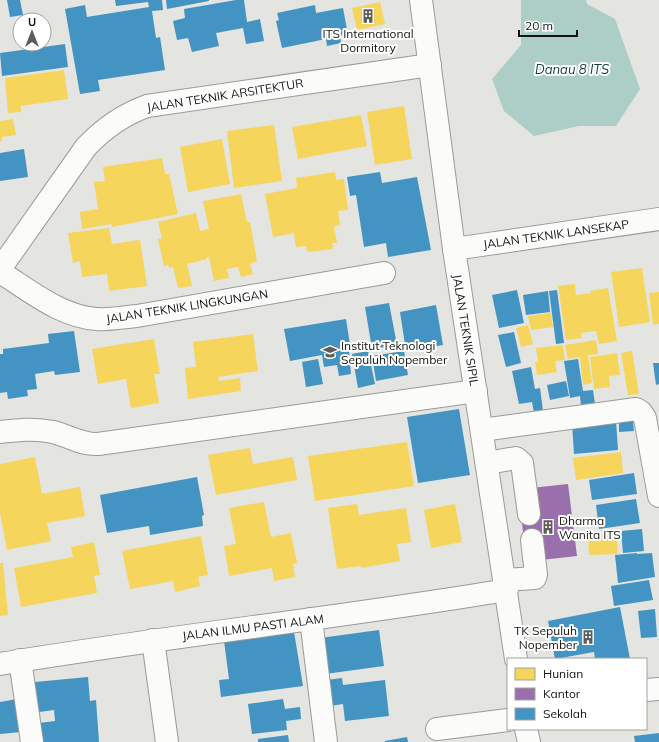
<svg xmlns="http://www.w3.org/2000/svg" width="659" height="742" font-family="Mulish,sans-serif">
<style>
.water{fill:#adcec6}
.homes{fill:#f6d55c}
.offices{fill:#9970ab}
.schools{fill:#4393c3}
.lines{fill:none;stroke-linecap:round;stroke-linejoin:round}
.minor-casing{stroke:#9a9a98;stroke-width:24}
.minor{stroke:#fbfbfa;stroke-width:22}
.labels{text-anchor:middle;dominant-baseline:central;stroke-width:4;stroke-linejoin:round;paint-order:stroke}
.poi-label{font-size:12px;fill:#141412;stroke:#fff;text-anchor:start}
.street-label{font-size:12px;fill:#141412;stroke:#fff}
.water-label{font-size:13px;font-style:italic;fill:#17423a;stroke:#fff}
</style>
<rect width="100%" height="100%" fill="#e4e4e1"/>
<path class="water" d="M521 0H586L587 4 615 19 640 89 616 126H579L534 136 504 111 492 79 521 45Z"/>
<g class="homes">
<path d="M380 2 385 24 357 30 352 8Z"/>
<path d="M64 70 68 99 21 106V112L8 113 5 78Z"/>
<path d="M404 106 412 159 375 165 367 112Z"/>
<path d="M361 115 367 146 298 159 292 127Z"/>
<path d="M13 119 16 135 2 137V141L0 142V121Z"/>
<path d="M274 125 282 181 234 188 227 131Z"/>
<path d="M222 139 230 184 188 192 180 147Z"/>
<path d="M162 158 165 174H169L178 214 112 227 111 224 82 229 80 212 98 209 94 182 105 181 103 167Z"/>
<path d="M335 172 336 180 344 179 348 210 338 211 340 225 334 226 337 243H332L333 249 307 252 306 246 296 247 294 233 273 237 265 194 297 188 296 178Z"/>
<path d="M241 194 247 222H250L257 261 250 264 253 274 241 277 238 267 227 269 229 278 214 281 209 257H207V259L187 264 192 286 178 288 173 267 169 268 168 265 164 266 158 239H162L158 222 196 213 200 231 209 229 203 201Z"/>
<path d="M109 228 112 244 140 240 147 286 109 291 107 274 82 277 80 261 73 263 68 233Z"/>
<path d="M642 268 650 322 619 327 611 272Z"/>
<path d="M575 284 576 295 591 293 590 291 608 288 617 341 599 344 596 331 581 333 582 338 566 340 558 286Z"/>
<path d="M659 292V324L653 325 649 293Z"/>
<path d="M551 313 553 327 531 330 528 316Z"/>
<path d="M528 325 533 344 521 347 516 328Z"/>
<path d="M253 334 258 371 218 377 219 381 240 378 241 391 188 399 185 368 196 367 193 342Z"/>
<path d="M154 339 160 374H154L159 403 131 408 126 379 98 384 92 349Z"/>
<path d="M596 340 598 354 588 355 592 383 583 385 580 357 568 359 565 345Z"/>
<path d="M563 345 565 360 555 361 557 372 537 375 535 362H538L536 348Z"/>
<path d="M632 351 639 394 628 395 621 353Z"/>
<path d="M617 353 620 375 609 376 610 387 594 389 590 357Z"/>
<path d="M407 442 414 486 315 501 308 456Z"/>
<path d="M250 448 253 464 293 457 297 480 216 495 208 455Z"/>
<path d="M621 452 623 473 576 480 573 458Z"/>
<path d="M35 457 42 494 80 487 85 516 47 523 51 541 7 550 0 513V464Z"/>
<path d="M264 502 271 537 291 533 297 563 293 564 295 577 274 581 272 568 229 576 224 546 236 544 229 508Z"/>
<path d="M357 504 359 515 406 508 411 542 397 544 400 561 361 568V566L337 569 328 508Z"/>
<path d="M455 504 462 542 431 548 424 510Z"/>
<path d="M616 530 618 554 589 555 588 532Z"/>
<path d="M201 536 208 575 198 577 200 586 175 592 173 581 130 589 122 551Z"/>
<path d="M94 542 100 575 94 576 97 593 21 607 14 568 73 557 71 547Z"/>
<path d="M0 563H3L8 615 0 616Z"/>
</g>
<path class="offices" d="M568 484 577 556 541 560 524 540 521 515 531 488Z"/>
<g class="schools">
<path d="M7 0H20L23 15 10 17Z"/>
<path d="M115 0H162L163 10 152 11 156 38 160 37 165 70 98 80 100 91 80 94 65 9 85 5 87 17 149 7 148 2 116 6Z"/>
<path d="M166 0H209V1L167 9Z"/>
<path d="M236 0H244L247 22 260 19 264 41 246 44 243 28 216 33 219 46 192 52 188 38 177 40 173 21 185 18 184 9Z"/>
<path d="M315 5 316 13 343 8 348 35 340 36 341 43 327 46 326 39 282 48 276 21 279 20 277 13Z"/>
<path d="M65 44 68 67 2 76 0 53Z"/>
<path d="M24 149 28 177 0 181V153Z"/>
<path d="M380 172 382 183 417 177 431 250 388 257 386 243 364 247 356 195 350 196 347 177Z"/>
<path d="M517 290 524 323 499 328 492 295Z"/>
<path d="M557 290 564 343 556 344 549 291Z"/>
<path d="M548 291 550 312 526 315 523 295Z"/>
<path d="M389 303 397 345 372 349 365 307Z"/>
<path d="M436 305 443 345 406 351 400 312Z"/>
<path d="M346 319 351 351H349L351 374 339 376 337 365 324 367 322 355 290 361 284 329Z"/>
<path d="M74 331 80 372 55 375 54 371 35 374 37 389 27 390 28 396 8 399 7 392 0 393V354H3V349L49 343 48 334Z"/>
<path d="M514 332 521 363 506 367 498 335Z"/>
<path d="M368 351 375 384 358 388 352 354Z"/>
<path d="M404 351 408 375 376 381 372 356Z"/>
<path d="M318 359 323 384 306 387 302 362Z"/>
<path d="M578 359 583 391 593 390 595 404 581 406 580 396 570 398 564 361Z"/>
<path d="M653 363H659V384L656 385Z"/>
<path d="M531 367 535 389 540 388 543 411 534 413 532 402 519 404 512 371Z"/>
<path d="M566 381 569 396 550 400 547 385Z"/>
<path d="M459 409 470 475 418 483 407 417Z"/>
<path d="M616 420 618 450 574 454 572 423Z"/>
<path d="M633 421 634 431 619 432V422Z"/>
<path d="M634 473 637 494 592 500 589 480Z"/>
<path d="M197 477 204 515 202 516 203 526 150 535 149 526 107 533 100 495Z"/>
<path d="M636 499 640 523 599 529 596 505Z"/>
<path d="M642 529 644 551 623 553 621 531Z"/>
<path d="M637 553V554L652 553 655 577 618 583 615 555Z"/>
<path d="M649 580 653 600 614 606 611 586Z"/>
<path d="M620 607 630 659H595L594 652 555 659 548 621Z"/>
<path d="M655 609 657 637 641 638 638 611Z"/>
<path d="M379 630 384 666 325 674 320 638Z"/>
<path d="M294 632 303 686 221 697 219 680 229 679 224 641Z"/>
<path d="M88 677 90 701 96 700 99 742H41L39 723 55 721 54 710 39 712 35 682Z"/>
<path d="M342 678 343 685 385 680 389 716 345 721 343 704 330 706 327 680Z"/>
<path d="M17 699 21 732 0 734V702Z"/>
<path d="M283 699 285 709 300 707 301 719 286 721 287 730 252 734 248 704Z"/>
<path d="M659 733V742H635L634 736Z"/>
<path d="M288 735 289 742H258V739Z"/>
<path d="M407 737 408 742H385V741Z"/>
</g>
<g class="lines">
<defs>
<g id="minor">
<path d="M421 0 454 249 516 659"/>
<path d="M454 249 659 219"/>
<path d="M0 269 86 147C104 128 122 115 147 106L430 65"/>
<path d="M0 272C29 290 61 317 97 319 110 320 124 317 137 316L384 273"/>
<path d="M482 430 636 409 641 412 645 418 659 496"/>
<path d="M0 432C18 430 35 428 53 432 69 436 82 445 98 444L476 391"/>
<path d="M487 463 516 458 522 463 529 514"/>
<path d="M505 580 535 578 536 574 532 540"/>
<path d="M311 619 326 742"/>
<path d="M153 640 167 742"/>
<path d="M20 660 32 742"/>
<path d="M0 664C168 636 338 618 507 590"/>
<path d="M646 690 659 689"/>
<path d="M437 729 508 720"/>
<path d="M526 729 529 742"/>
</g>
</defs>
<use href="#minor" class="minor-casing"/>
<use href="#minor" class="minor"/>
</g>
<defs>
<symbol id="building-bare" viewBox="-9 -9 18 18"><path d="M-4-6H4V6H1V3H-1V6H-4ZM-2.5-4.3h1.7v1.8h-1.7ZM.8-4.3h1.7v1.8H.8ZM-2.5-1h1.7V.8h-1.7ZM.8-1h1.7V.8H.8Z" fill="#5d5d5a" stroke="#fff" stroke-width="2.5" paint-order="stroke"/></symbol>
<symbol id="university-bare" viewBox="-9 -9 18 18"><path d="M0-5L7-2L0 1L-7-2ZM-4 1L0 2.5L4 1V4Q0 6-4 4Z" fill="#5d5d5a" stroke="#fff" stroke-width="2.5" paint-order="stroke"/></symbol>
</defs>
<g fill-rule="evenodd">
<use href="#building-bare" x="358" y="6" width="20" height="20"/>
<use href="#university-bare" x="320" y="342" width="20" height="20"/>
<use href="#building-bare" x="538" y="517" width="20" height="20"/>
<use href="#building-bare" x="578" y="627" width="20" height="20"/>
</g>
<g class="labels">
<g class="poi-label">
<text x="368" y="33" text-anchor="middle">ITS International<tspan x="368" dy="14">Dormitory</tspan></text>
<text x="341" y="345">Institut Teknologi<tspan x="341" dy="14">Sepuluh Nopember</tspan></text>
<text x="559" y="520">Dharma<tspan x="559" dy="14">Wanita ITS</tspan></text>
<text x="577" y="630" text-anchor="end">TK Sepuluh<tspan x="577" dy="14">Nopember</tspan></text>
</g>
<g class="street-label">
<text transform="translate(225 95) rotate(-9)">JALAN TEKNIK ARSITEKTUR</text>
<text transform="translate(556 234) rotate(-8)">JALAN TEKNIK LANSEKAP</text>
<text transform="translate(187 306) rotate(-9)">JALAN TEKNIK LINGKUNGAN</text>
<text transform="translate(466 330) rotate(81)">JALAN TEKNIK SIPIL</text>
<text transform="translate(253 627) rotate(-7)">JALAN ILMU PASTI ALAM</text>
</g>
<g class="water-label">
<text x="572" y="69">Danau 8 ITS</text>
</g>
</g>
<rect x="507" y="658" width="140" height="72" fill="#ffffff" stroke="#a1a1a0"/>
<rect x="515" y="668" width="20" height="12" fill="#f6d55c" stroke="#a1a1a0"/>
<text x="543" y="678" font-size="12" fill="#141412">Hunian</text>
<rect x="515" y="688" width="20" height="12" fill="#9970ab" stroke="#a1a1a0"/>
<text x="543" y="698" font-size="12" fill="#141412">Kantor</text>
<rect x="515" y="708" width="20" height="12" fill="#4393c3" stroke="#a1a1a0"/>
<text x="543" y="718" font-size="12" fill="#141412">Sekolah</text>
<g transform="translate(32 32)"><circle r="19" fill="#ffffff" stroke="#a1a1a0"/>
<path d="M0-3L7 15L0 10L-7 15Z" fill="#5d5d5a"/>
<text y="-6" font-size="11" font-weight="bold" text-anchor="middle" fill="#141412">U</text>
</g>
<path d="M519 30v6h58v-6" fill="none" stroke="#141412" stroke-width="2"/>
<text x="525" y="30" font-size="12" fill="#141412" stroke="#ffffff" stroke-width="3" paint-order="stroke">20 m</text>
</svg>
